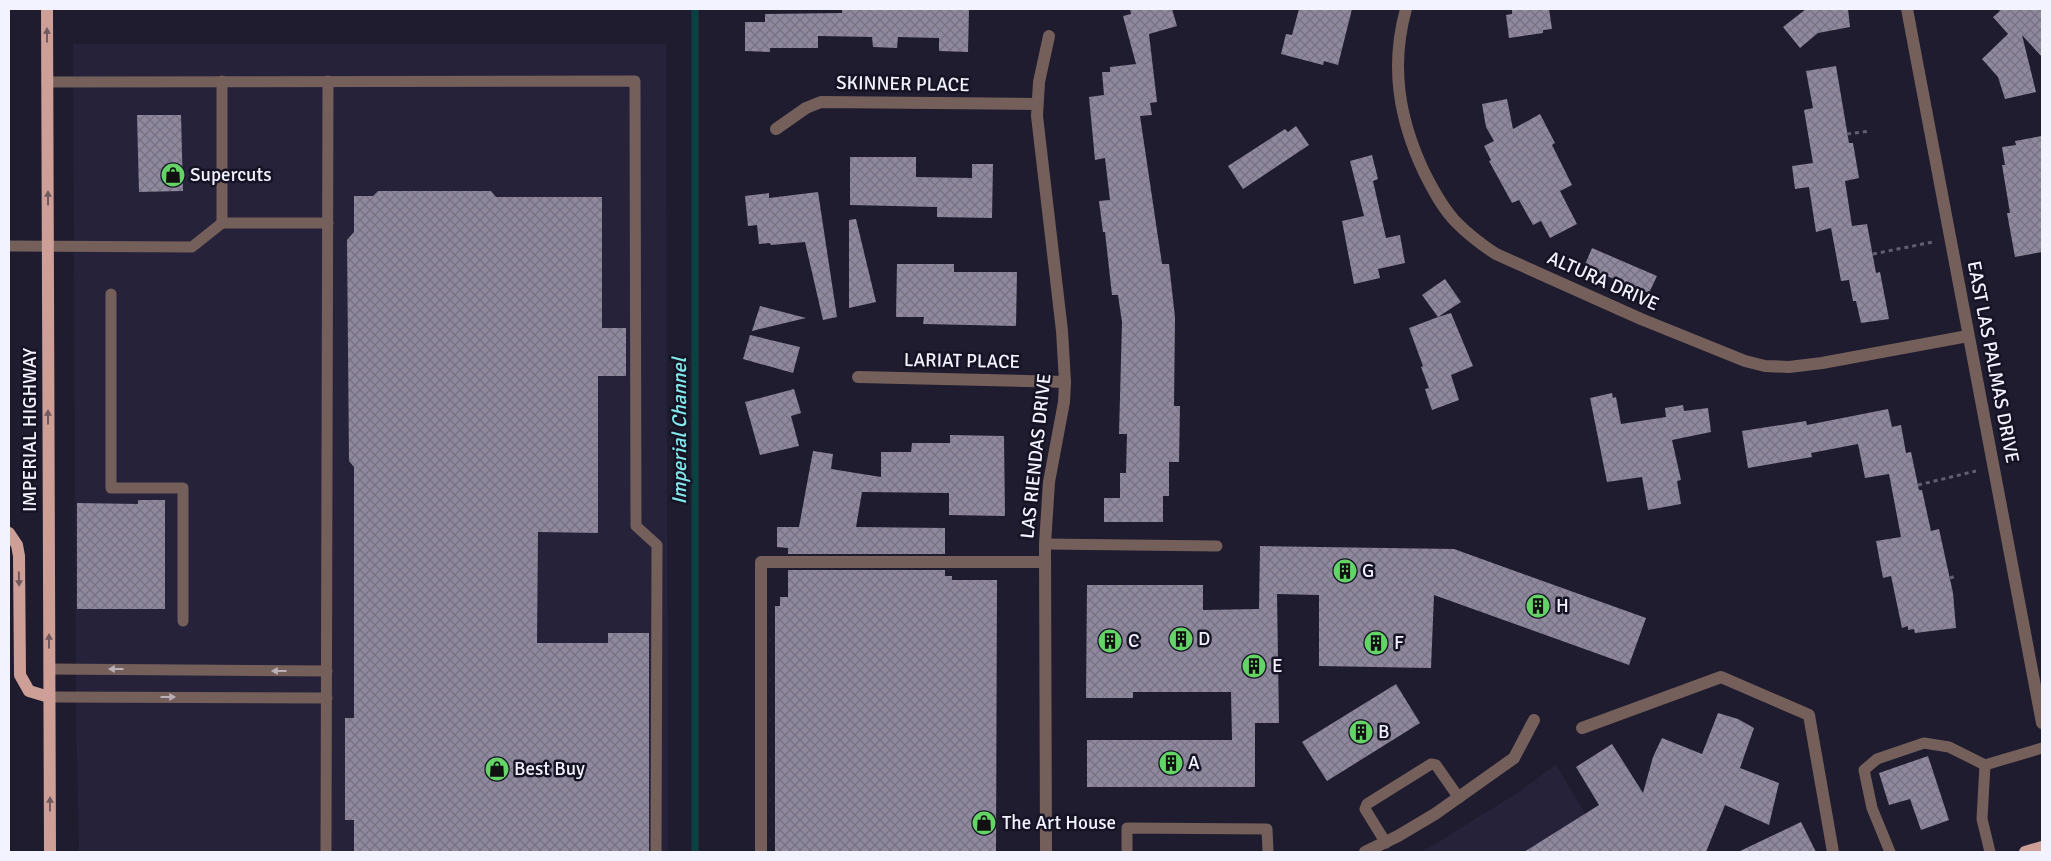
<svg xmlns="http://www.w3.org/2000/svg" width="2051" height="861" font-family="Signika,sans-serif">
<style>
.built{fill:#25223a}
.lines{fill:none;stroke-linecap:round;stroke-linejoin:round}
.stream{stroke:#0c4143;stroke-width:7}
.building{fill:url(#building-cross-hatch)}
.path{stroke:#626070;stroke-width:3;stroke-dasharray:4 4;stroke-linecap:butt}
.service{stroke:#755f5b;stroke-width:11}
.minor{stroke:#755f5b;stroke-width:12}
.tertiary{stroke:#755f5b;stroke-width:12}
.primary{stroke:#cd9f97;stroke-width:12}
.oneway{fill:#71595e}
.oneway2{fill:#bab0b5}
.labels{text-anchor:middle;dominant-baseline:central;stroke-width:5;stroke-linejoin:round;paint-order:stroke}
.street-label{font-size:19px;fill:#f3f2ff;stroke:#151324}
.poi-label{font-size:19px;fill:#f3f2ff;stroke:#151324;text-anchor:start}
.water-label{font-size:20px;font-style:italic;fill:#83eaec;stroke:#151324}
</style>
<defs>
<pattern id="building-cross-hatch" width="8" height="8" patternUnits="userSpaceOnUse" patternTransform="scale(1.25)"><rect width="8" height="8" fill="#8f889e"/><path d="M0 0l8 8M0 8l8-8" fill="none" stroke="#767281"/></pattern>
</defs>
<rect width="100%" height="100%" fill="#1e1c2e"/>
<g class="built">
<path d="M73 44H666L668 852H79L76 716Z"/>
<path d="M1556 764 1585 814H1587L1612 852H1422L1522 790Z"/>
</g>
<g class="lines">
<path class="stream" d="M695 9V852"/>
</g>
<g class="building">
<path d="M842 9H969L968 52 939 51V38L898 37 897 48 873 47 872 37 818 36V48H770V52L745 51V22H765V14L842 13Z"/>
<path d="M1130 9H1172L1177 26 1149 34 1157 102 1150 103 1152 115 1140 116 1162 264H1169L1175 317 1174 406H1180L1179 462H1169V496H1163V522H1104V498H1120V473H1126L1127 434H1119L1122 322 1118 295H1112L1105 232H1103L1099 201 1110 200 1105 158 1095 160 1089 97 1104 95 1102 72H1110V67L1136 64 1123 16 1131 14Z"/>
<path d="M1299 9H1352L1338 65 1324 61 1323 65 1281 54 1286 34 1292 35Z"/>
<path d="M1512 9H1549L1552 29 1543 30V33L1509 38 1506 15 1512 14Z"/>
<path d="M1806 9H1848L1850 27 1818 33 1800 48 1783 27Z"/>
<path d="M1998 9H2042V57L2022 35 2036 92 2005 99 1998 77 1982 59 2008 34 1993 17 2000 11Z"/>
<path d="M1836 66 1849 143H1853L1859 178 1845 181 1852 226 1867 224 1876 273 1880 272 1889 319 1861 323 1856 301H1853L1849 280 1841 281 1831 228 1816 232 1809 187 1795 189 1792 166 1813 163 1804 110 1813 108 1806 71Z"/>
<path d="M1507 99 1513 129 1540 114 1555 143 1552 145 1572 185 1560 191 1577 224 1550 238 1541 221 1533 225 1519 200 1512 203 1489 161 1491 160 1484 146 1494 141 1486 127 1482 104Z"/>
<path d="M137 115H181L183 191 139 192Z"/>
<path d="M1296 126 1309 145 1243 189 1228 166 1285 129 1288 132Z"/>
<path d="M2042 136V252L2015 257 2007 213H2010L2002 165H2005L2002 147 2016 145 2015 141Z"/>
<path d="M1372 155 1378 179 1373 181 1386 238 1400 235 1405 263 1378 269 1380 278 1354 284 1342 221 1364 216 1350 161Z"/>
<path d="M850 157H916V177L972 178V164H993L992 218 937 217V207L850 205Z"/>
<path d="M378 191H491L496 197H602V328H626V376H598V533L538 532 537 643H608V633H649V852H354V820H345V718H354V467L349 461 347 240 354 232V196H373Z"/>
<path d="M818 192 837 317 823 320 805 242 771 245 770 243 759 244 757 225 748 226 745 196 769 193V198Z"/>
<path d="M856 219 876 302 849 308V220Z"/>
<path d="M1592 248 1657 276 1649 293 1584 267Z"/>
<path d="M897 264H954V272H1017L1016 326 923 324 924 317H896Z"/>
<path d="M1445 279 1461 302 1438 317 1451 313 1473 366 1451 375 1459 400 1432 410 1425 389 1429 388 1421 367 1423 366 1409 328 1438 317 1422 295Z"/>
<path d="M760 306 806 318 752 331Z"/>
<path d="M750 335 800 347 793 373 743 359Z"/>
<path d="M794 389 801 413 791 416 799 446 760 455 745 402Z"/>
<path d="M1612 393 1613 398 1616 397 1621 424 1666 417 1665 408 1683 405 1684 411 1708 408 1711 432 1672 440 1681 480 1677 481 1681 504 1648 510 1642 477 1607 482 1590 398Z"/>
<path d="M1888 409 1892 427 1901 425 1906 453 1911 452 1919 490H1922L1931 531 1939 529 1953 593 1956 628 1915 633 1914 629 1908 630V626L1902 628 1891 576 1883 578 1876 541 1901 537 1889 474 1865 478 1858 444 1811 453 1812 457 1748 468 1742 431 1806 421 1807 425Z"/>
<path d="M950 435 1004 436 1005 516 949 515V493L862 492 856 527 945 528V554H788V548L777 547V527H799L813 451 833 454 831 469 881 477V452H911L912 443H950Z"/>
<path d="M138 500H165V609H77V503L138 504Z"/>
<path d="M1260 546 1454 549 1646 618 1629 665 1434 595 1431 668 1319 666V595L1277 594 1279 723H1255V787H1087V740H1232L1231 692H1133V698H1086L1087 585H1203V610L1259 609Z"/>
<path d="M788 570H945V576H952V580H997L996 852H775V606H780V597H788Z"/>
<path d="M1396 684 1420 723 1327 781 1302 742Z"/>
<path d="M1718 713 1738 719 1754 728 1740 768 1779 783 1769 825 1725 805 1706 852H1524L1599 805 1576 767 1612 744 1643 793 1653 757 1662 738 1702 754Z"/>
<path d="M1928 756 1949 820 1921 830 1910 799 1889 805 1879 773Z"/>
<path d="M1801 822 1816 852H1738Z"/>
</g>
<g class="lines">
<g class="path">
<path d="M1847 134 1870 131"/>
<path d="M1873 254 1933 242"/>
<path d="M1918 485 1976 471"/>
<path d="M1950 578 1956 576"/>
</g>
<g class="service">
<path d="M47 82 635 81 636 526 657 545 656 852"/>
<path d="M222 223V81"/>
<path d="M9 246 192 247 222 223H328"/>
<path d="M111 294V488H183V621"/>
<path d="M1045 544 1217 546"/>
<path d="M49 669 327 671"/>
<path d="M49 697 327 698"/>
<path d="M1985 765 1982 819 1990 852"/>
<path d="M1386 843 1365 809 1367 804 1431 764 1436 765 1459 798"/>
<path d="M326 852 328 81"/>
<path d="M1127 852V828L1267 829 1268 852"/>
<path d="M1890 852 1872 808 1864 770 1877 759 1924 743 1949 747 1985 765 2042 748"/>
</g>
<g class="minor">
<path d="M1406 9C1390 66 1399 119 1424 172 1433 190 1443 209 1457 223 1469 235 1482 245 1496 254L1641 319 1745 361 1765 366 1789 367 1822 363 1968 336"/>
<path d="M776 129 806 108 821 102 1037 104"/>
<path d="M858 377 1065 382"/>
<path d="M1582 728 1721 677 1809 715 1833 852"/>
<path d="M761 852V562H1045"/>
<path d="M1046 852 1045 544 1049 482 1064 402 1065 382 1062 331 1037 116 1039 82 1049 36"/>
<path d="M1365 852 1398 836 1435 814 1514 758 1534 720"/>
</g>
<path class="tertiary" d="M1907 9 2042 723"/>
<g class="primary">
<path d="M47 9 50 852"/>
<path d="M9 533 17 545 19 556 20 675 29 691 49 697"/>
<path d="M2025 852 2042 847"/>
</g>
</g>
<defs><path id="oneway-solid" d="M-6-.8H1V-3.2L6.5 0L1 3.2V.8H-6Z" transform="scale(1.25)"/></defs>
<g class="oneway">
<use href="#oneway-solid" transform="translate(47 35) rotate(-90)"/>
<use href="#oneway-solid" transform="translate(48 198) rotate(-90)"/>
<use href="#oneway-solid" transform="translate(48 417) rotate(-90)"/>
<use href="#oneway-solid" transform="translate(19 579) rotate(89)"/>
<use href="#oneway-solid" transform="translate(49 641) rotate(-90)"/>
<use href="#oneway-solid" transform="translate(50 804) rotate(-90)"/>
</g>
<g class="oneway2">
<use href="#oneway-solid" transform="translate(116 669) rotate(-180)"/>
<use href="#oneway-solid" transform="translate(279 671) rotate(-180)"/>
<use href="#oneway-solid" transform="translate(168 697)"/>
</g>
<defs>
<symbol id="shop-disc" viewBox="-11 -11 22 22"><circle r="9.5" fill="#65d467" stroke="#151324"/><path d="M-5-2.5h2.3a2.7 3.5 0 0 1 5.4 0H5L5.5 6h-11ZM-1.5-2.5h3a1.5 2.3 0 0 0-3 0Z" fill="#111"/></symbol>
<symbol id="building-disc" viewBox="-11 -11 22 22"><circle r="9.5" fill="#65d467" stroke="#151324"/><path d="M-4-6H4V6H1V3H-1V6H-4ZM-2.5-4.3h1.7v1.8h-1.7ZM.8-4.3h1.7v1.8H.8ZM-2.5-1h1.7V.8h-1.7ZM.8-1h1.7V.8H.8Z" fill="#111"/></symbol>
</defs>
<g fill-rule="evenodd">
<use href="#shop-disc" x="159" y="161" width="28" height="28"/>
<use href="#building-disc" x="1331" y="557" width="28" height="28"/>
<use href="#building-disc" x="1524" y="592" width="28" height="28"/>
<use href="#building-disc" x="1167" y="625" width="28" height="28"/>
<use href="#building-disc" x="1096" y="627" width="28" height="28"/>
<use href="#building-disc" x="1362" y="629" width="28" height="28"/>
<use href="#building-disc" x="1240" y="652" width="28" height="28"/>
<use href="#building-disc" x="1347" y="718" width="28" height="28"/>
<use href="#building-disc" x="1157" y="749" width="28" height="28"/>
<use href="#shop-disc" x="483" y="755" width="28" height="28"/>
<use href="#shop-disc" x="970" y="809" width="28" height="28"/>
</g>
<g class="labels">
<g class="street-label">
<text transform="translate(903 84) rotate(1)">SKINNER PLACE</text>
<text transform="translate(1603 281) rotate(24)">ALTURA DRIVE</text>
<text transform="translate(962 361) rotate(1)">LARIAT PLACE</text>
<text transform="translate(1993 362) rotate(79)">EAST LAS PALMAS DRIVE</text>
<text transform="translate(30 430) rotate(-90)">IMPERIAL HIGHWAY</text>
<text transform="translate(1036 456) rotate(-84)">LAS RIENDAS DRIVE</text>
</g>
<g class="poi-label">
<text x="190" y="175">Supercuts</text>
<text x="1362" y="571">G</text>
<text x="1556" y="606">H</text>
<text x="1198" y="639">D</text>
<text x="1128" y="641">C</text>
<text x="1394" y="643">F</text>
<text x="1272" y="666">E</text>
<text x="1378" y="732">B</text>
<text x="1188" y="763">A</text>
<text x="514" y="769">Best Buy</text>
<text x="1002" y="823">The Art House</text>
</g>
<g class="water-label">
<text transform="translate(679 431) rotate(-90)">Imperial Channel</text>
</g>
</g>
<rect width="2051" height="861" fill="none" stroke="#f3f2ff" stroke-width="20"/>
</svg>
